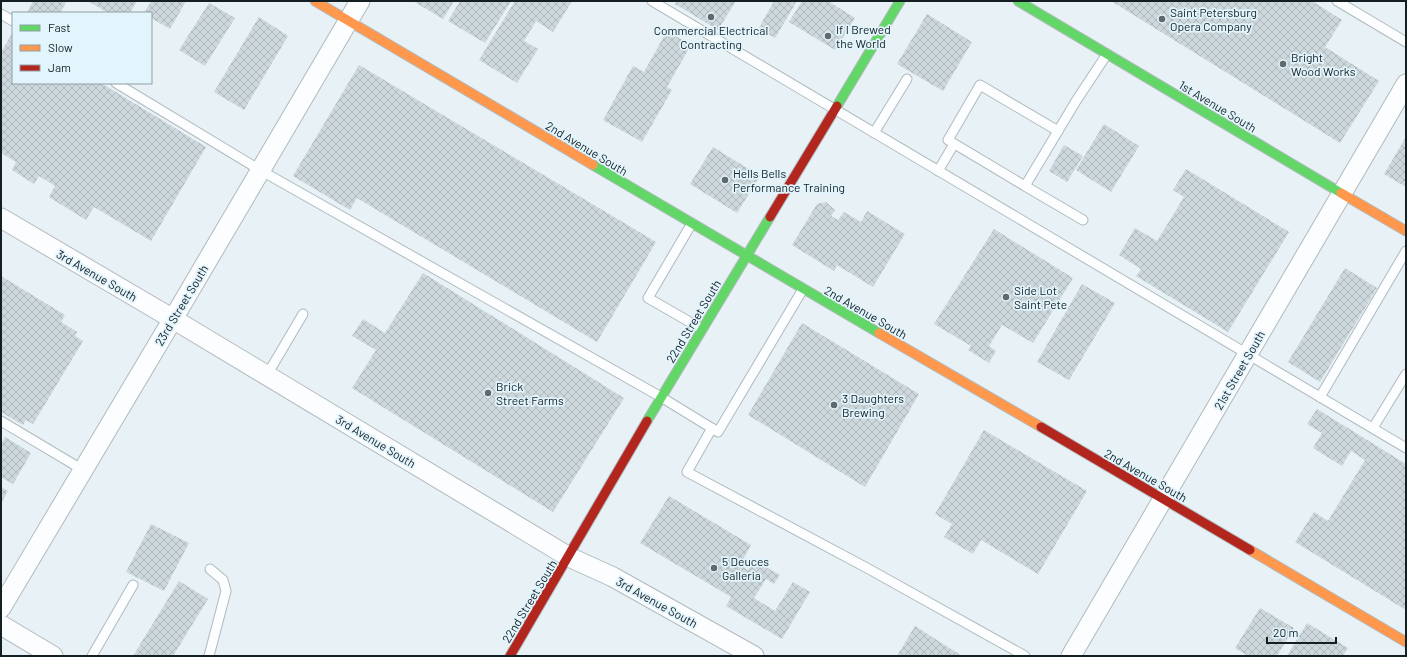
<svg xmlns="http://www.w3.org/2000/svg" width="1407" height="657" font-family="Barlow,sans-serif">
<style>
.building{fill:url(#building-cross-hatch)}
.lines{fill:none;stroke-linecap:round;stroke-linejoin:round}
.lane-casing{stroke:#b0babe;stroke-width:11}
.street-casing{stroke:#b0babe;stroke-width:21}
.fast-casing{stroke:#b0babe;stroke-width:11}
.slow-casing{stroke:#b0babe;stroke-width:11}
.jam-casing{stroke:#b0babe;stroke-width:11}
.lane{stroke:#fcfdfe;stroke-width:9}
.street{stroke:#fcfdfe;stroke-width:19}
.fast{stroke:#63d668;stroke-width:9}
.slow{stroke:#ff974d;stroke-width:9}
.jam{stroke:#b3261e;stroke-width:9}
.poi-dot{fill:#5e696e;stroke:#e2f4fc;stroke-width:1.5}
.labels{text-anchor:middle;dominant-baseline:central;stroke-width:3.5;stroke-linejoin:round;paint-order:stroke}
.poi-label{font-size:12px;fill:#141f24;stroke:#e2f4fc;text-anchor:start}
.street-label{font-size:12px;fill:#141f24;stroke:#e2f4fc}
</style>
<defs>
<pattern id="building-cross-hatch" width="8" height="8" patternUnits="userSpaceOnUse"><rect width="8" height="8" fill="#cdd8dc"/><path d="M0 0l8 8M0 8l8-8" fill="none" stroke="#afb9bd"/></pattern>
</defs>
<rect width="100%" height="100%" fill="#e8f2f6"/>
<g class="building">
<path d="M33 1H63L66 3 60 13H27Z"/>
<path d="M88 1H137L130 13H108Z"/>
<path d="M151 1H186L170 29 151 18V13H144Z"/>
<path d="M413 1H454L443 19Z"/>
<path d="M460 1H511L485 43 448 21Z"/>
<path d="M515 1H572L553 32 536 21 524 41 538 49 517 83 479 60Z"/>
<path d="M677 1H736L718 30 675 4Z"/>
<path d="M774 1H797L775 38 759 28Z"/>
<path d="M802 1H828L855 18 835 50 789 22Z"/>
<path d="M1111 1H1312L1342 20 1325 47 1379 81 1340 143Z"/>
<path d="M209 3 235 18 205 66 179 50Z"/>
<path d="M927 14 972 42 943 91 897 64Z"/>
<path d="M259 17 288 36 244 110 214 92Z"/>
<path d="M667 31 691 45 667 87 672 90 642 142 603 120 633 66 644 72Z"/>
<path d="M13 32V83H101L206 147 151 241 94 207 86 220 49 197 55 186 39 176 34 184 12 170 16 162 1 153V52Z"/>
<path d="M359 65 656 242 597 342 357 198 350 210 293 176Z"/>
<path d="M1104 124 1139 146 1111 192 1076 170Z"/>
<path d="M1406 137V187L1384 174Z"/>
<path d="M1064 145 1083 156 1067 182 1049 171Z"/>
<path d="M713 147 760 176 737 213 690 184Z"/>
<path d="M1186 169 1289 232 1228 332 1136 276 1141 269 1119 255 1135 228 1157 241 1184 197 1173 190Z"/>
<path d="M826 202 835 210 831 216 838 220 844 212 861 222 867 211 905 234 873 287 837 265 834 271 792 245 817 204Z"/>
<path d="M994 229 1073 278 1033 343 1002 325 989 346 996 351 989 363 968 350 971 346 934 324Z"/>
<path d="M1345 268 1377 288 1320 382 1288 362Z"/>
<path d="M423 273 624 398 553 512 352 388 376 350 352 336 363 319 385 333Z"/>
<path d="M1 276 65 315 61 322 77 332 75 336 83 341 33 424 26 420 23 425 1 412Z"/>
<path d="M1082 284 1115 303 1069 380 1037 362Z"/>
<path d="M802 323 919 394 865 487 748 415Z"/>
<path d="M1317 409 1406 464V610L1295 542 1314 512 1328 521 1365 460 1351 451 1342 466 1313 448 1322 433 1307 424Z"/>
<path d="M984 430 1087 491 1038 574 981 540 973 554 944 537 952 524 935 514Z"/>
<path d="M5 437 31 453 13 484 1 477V444Z"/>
<path d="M1 487 8 491 1 504Z"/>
<path d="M669 496 751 545 740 565 748 570 753 560 780 575 774 584 766 579 754 598 775 611 793 582 810 592 782 639 726 606 731 597 640 543Z"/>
<path d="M151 524 189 543 164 591 126 572Z"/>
<path d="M179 581 208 599 173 656H133Z"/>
<path d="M1260 608 1294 628 1277 656H1248L1235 648Z"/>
<path d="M1307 623 1348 648 1343 656H1287Z"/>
<path d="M915 626 962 656H897Z"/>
</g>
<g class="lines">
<defs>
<g id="lane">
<path d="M652 1 1406 448"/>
<path d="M1337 1 1406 42"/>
<path d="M1 14 13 21"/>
<path d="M116 83 260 170 661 397 718 432 803 289"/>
<path d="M874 133 907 79"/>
<path d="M938 171 954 144"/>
<path d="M1025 186 948 140 980 85 1058 131"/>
<path d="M1083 220 1025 186 1076 101 1107 54"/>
<path d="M692 223 648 298 702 329"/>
<path d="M267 375 303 314"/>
<path d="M1320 397 1406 251"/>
<path d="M1 421 83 470"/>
<path d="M712 428 687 472 867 568 1025 656"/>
<path d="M1373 428 1406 374"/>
<path d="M92 656 133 585"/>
<path d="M209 656 226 591 223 580 210 569"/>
</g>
<g id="street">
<path d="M1 218 173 319 569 557 613 577 754 656"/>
<path d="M1 608 186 297 360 1"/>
<path d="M1 625 53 656"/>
<path d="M1071 656 1406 84"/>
</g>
<g id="fast">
<path d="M1018 1 1341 193"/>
<path d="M837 106 900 1"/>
<path d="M593 165 879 333"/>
<path d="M647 421 770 217"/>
</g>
<g id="slow">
<path d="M315 1 593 165"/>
<path d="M1341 193 1406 231"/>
<path d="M879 333 1041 427"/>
<path d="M1250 550 1406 642"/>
</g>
<g id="jam">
<path d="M770 217 837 106"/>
<path d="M1041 427 1250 550"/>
<path d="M510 656 647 421"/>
</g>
</defs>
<use href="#lane" class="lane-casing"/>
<use href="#street" class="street-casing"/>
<use href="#fast" class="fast-casing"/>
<use href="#slow" class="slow-casing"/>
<use href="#jam" class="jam-casing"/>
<use href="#lane" class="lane"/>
<use href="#street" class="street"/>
<use href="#fast" class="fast"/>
<use href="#slow" class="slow"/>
<use href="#jam" class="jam"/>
</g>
<g class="poi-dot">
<circle cx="711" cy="17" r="4"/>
<circle cx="1162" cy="19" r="4"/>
<circle cx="828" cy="36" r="4"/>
<circle cx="1283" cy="64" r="4"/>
<circle cx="725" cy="180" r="4"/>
<circle cx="1006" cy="297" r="4"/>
<circle cx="488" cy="393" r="4"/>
<circle cx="834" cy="405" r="4"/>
<circle cx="714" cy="568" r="4"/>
</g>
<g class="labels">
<g class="poi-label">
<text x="1170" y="12">Saint Petersburg<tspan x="1170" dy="14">Opera Company</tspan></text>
<text x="836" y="29">If I Brewed<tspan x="836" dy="14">the World</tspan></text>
<text x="711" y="30" text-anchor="middle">Commercial Electrical<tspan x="711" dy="14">Contracting</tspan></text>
<text x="1291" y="57">Bright<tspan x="1291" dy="14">Wood Works</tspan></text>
<text x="733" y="173">Hells Bells<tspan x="733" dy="14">Performance Training</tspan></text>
<text x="1014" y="290">Side Lot<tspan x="1014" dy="14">Saint Pete</tspan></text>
<text x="496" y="386">Brick<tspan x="496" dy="14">Street Farms</tspan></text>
<text x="842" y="398">3 Daughters<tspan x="842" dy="14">Brewing</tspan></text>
<text x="722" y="561">5 Deuces<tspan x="722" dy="14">Galleria</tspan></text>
</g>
<g class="street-label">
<text transform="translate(1218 106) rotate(31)">1st Avenue South</text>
<text transform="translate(587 148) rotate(31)">2nd Avenue South</text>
<text transform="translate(97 275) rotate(30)">3rd Avenue South</text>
<text transform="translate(181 305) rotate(-59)">23rd Street South</text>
<text transform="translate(866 312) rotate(30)">2nd Avenue South</text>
<text transform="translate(693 321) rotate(-59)">22nd Street South</text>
<text transform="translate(1239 370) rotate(-60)">21st Street South</text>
<text transform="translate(376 441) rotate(31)">3rd Avenue South</text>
<text transform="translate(1146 475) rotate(30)">2nd Avenue South</text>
<text transform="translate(529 601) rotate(-59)">22nd Street South</text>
<text transform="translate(657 602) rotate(29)">3rd Avenue South</text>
</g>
</g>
<rect width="1407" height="657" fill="none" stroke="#141f24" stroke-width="4"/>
<rect x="12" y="12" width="140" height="72" fill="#e2f4fc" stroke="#909fa6"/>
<rect x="20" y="25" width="20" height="6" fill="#63d668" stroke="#909fa6"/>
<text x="48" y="32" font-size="12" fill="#141f24">Fast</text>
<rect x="20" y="45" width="20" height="6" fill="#ff974d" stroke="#909fa6"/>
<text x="48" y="52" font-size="12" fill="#141f24">Slow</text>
<rect x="20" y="65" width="20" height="6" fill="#b3261e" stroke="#909fa6"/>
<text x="48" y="72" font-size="12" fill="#141f24">Jam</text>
<path d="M1267 637v6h69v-6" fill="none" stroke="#141f24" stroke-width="2"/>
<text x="1273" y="637" font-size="12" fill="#141f24" stroke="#e2f4fc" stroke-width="3" paint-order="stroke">20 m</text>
</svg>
